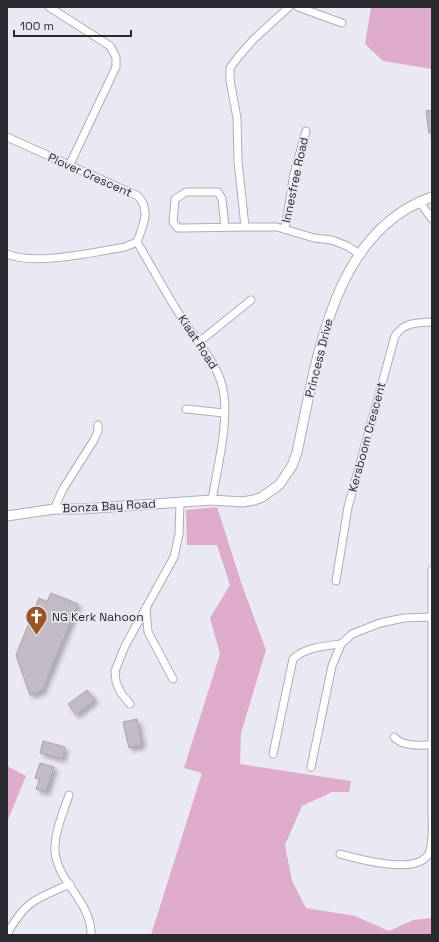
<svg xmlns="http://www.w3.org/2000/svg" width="439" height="942" font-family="'Space Grotesk',sans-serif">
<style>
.green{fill:#dfabcb}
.building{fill:#c2bbc5;stroke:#a9a1ab;filter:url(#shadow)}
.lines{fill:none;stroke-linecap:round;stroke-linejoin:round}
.street-casing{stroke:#aeadb8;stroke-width:9}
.secondary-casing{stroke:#aeadb8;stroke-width:11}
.street{stroke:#fff;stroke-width:7}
.secondary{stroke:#fff;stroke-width:9}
.labels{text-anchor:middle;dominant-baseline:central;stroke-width:3.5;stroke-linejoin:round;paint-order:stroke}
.street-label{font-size:12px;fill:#2b2b2f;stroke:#eae8f3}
.poi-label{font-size:12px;fill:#2b2b2f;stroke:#eae8f3;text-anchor:start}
</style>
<defs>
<filter id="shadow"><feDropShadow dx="3.5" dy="3.5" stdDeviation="2" flood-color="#0004"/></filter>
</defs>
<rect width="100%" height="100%" fill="#eae8f3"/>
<g class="green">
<path d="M371 7H432V69L383 61 365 44Z"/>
<path d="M217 507 242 585 266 650 241 733 240 764 351 781 349 792H332L302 806 285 845 292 881 306 908 355 916 389 931 413 920 432 918V935H151L202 773 184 768 220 654 210 618 230 585 217 545H187L186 510Z"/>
<path d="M7 766 26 776 7 822Z"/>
</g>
<g class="building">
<path d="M432 110V132L429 133 426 111Z"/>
<path d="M51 593 78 604 42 691 30 695 16 655 39 598 47 602Z"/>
<path d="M87 690 95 700 76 715 68 704Z"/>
<path d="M137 719 142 745 129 748 123 722Z"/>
<path d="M43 741 65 747 62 759 40 753Z"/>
<path d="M40 763 54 767 46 792 36 789 40 779 35 778Z"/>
</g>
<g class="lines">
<defs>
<g id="street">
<path d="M49 7 110 46 116 57V67L69 166"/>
<path d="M289 7 254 39 238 57 230 68V80L237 118 238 161 245 227H277L314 238 332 240 347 246 361 255"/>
<path d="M298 7 342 23"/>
<path d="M7 137 138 196C151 210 143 226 137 242L125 247C95 252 34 266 7 254"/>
<path d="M419 201 432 219"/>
<path d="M225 227 222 199 218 192H186L175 199 173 222 178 228H184L245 227"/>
<path d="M285 229 294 174 306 131"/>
<path d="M137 242C153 269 168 297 185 323 200 347 220 365 224 395 228 428 217 468 212 500"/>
<path d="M199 342 251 300"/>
<path d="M186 409 224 413"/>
<path d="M54 509 63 489 94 440 98 431V425"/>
<path d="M432 570V807"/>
<path d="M336 581 348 507 395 336C404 322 416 323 432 322"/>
<path d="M146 608 148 632 173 679"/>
<path d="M130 704 121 693 116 682 115 671 125 646 174 557 179 534 180 503"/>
<path d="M394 737C403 747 419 745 431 745"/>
<path d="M273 754 293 659C306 647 325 646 341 644"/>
<path d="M311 767 332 666 341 644 352 634 380 623 404 618 432 617"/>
<path d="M69 795C63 813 54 833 55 852 58 883 92 902 91 935"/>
<path d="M340 854C358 859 418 876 429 853 434 842 432 822 432 810"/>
<path d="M7 934C26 900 36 899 70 884"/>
</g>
<path id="secondary" d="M7 516 54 509H81L212 500 242 502 254 500 262 497 279 485 292 466 297 452C317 362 331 232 432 197"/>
</defs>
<use href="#street" class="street-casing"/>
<use href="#secondary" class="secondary-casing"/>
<use href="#street" class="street"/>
<use href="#secondary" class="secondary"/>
</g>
<defs>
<symbol id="church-pin" viewBox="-11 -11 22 30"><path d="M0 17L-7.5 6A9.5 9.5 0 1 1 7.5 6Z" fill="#995626" stroke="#eae8f3"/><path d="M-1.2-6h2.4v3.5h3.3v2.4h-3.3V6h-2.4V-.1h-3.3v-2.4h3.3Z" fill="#fff"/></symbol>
</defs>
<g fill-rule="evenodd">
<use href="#church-pin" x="24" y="604" width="25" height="34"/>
</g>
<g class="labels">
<g class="street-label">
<text transform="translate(90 175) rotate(24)">Plover Crescent</text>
<text transform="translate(295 180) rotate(-78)">Innesfree Road</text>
<text transform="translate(198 342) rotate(57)">Kiaat Road</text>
<text transform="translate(319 358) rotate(-76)">Princess Drive</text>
<text transform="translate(367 437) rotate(-75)">Kersboom Crescent</text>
<text transform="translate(109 506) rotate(-3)">Bonza Bay Road</text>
</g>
<g class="poi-label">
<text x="52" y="617">NG Kerk Nahoon</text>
</g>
</g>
<rect width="439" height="942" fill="none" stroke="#2b2b2f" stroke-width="16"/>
<path d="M14 30v6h117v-6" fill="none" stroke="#2b2b2f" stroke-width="2"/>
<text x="20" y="30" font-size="12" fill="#2b2b2f" stroke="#eae8f3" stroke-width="3" paint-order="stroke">100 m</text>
</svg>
